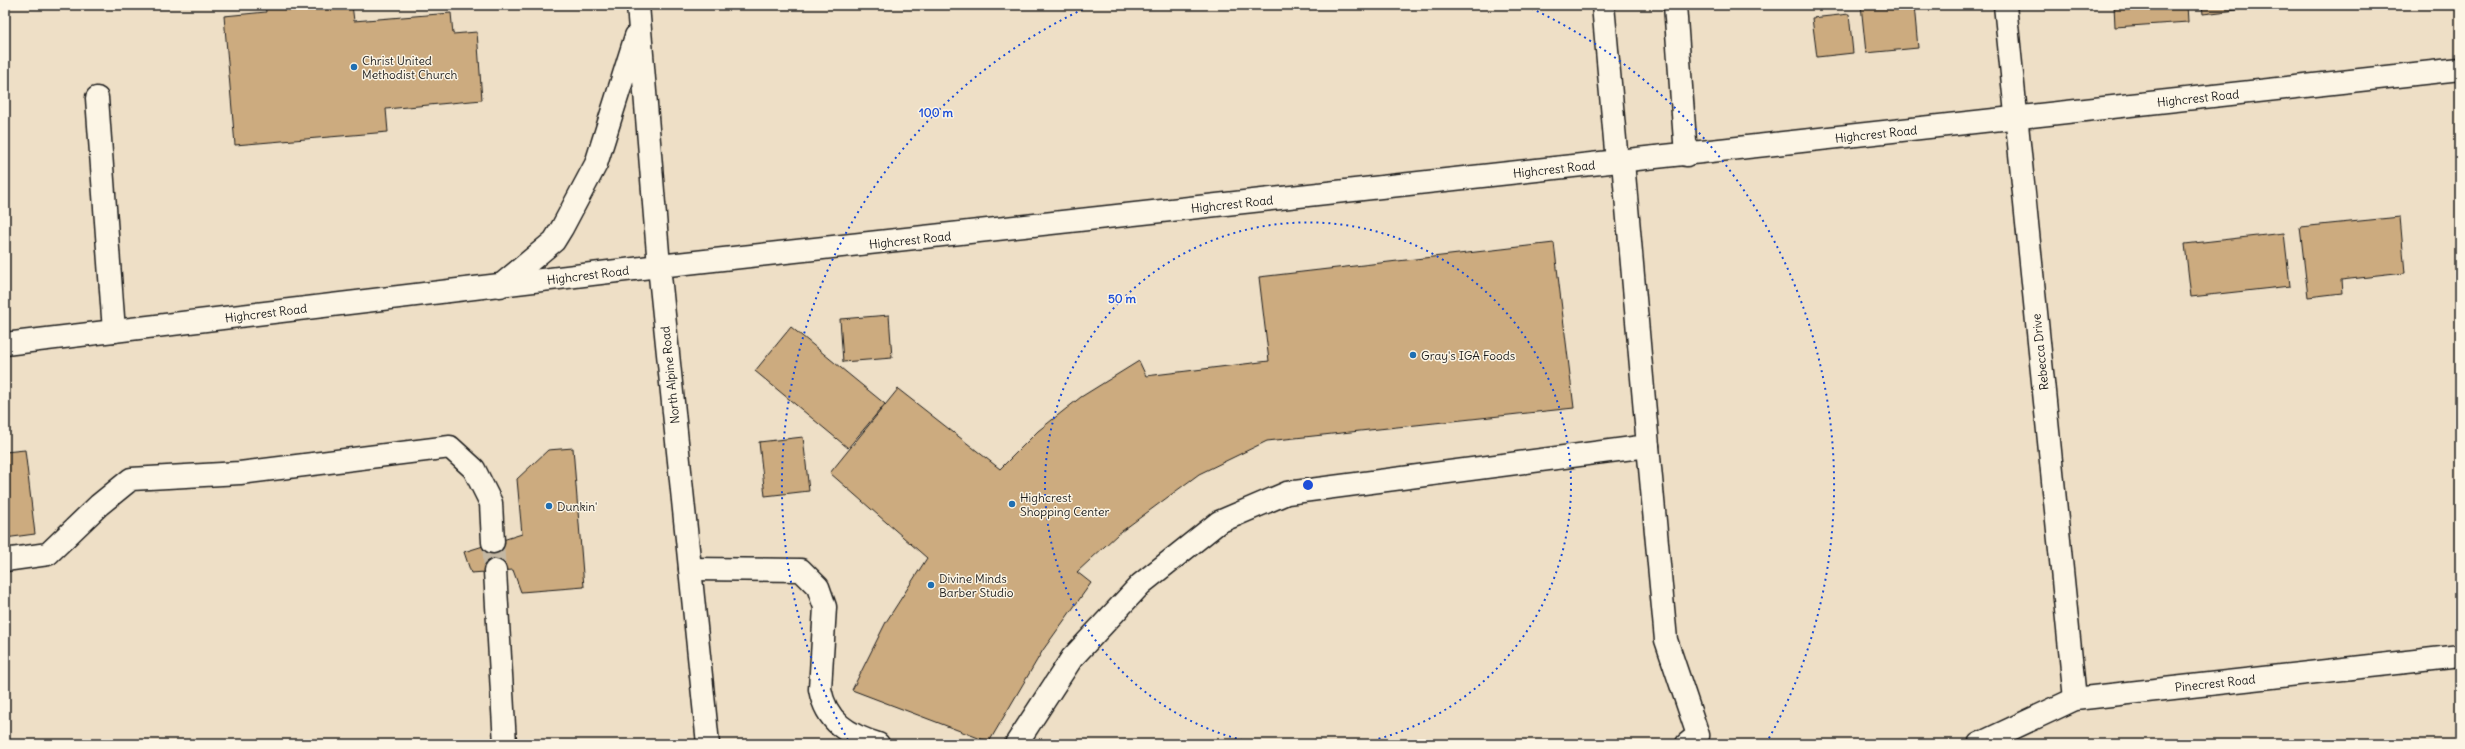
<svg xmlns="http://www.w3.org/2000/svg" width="2465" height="749" font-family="Delius,sans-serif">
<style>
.building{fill:#ccab7f;stroke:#1c1c1c}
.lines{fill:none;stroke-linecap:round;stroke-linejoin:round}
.minor-tunnel{stroke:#c4b8a4;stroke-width:22;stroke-dasharray:22 11;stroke-linecap:butt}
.minor-casing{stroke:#1c1c1c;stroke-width:25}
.major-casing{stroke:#1c1c1c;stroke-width:25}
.minor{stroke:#fcf5e5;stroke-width:22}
.major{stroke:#fcf5e5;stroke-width:22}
.ring{fill:none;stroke:#1d4ed8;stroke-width:2;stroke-dasharray:2 4}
.poi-dot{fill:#1f6fb2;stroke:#fcf5e5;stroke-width:1.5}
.labels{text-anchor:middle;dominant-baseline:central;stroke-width:3;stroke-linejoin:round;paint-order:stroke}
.poi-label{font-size:12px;fill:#1c1c1c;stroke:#fcf5e5;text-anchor:start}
.street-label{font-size:12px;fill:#1c1c1c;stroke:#fcf5e5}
.centre{fill:#1d4ed8;stroke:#fcf5e5;stroke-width:2}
.ring-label{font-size:12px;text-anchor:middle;font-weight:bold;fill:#1d4ed8;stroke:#fcf5e5;stroke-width:3;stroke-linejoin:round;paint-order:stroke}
</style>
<rect width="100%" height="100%" fill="#eedfc6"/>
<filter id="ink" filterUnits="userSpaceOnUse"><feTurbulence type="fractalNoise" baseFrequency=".025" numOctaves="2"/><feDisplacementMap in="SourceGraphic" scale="8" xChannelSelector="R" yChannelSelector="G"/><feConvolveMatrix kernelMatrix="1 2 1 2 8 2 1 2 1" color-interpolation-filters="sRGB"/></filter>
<g filter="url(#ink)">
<g class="building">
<path d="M265 5H352L354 21 451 13 453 34 477 32 482 100 386 109 388 132 235 145 224 16 266 12Z"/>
<path d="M1861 5H1914L1918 48 1866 53Z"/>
<path d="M2114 5H2187L2188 22 2115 27Z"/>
<path d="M2202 5H2244L2245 9 2203 14Z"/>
<path d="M1849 14 1853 53 1817 57 1812 18Z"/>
<path d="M2400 217 2405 273 2341 280 2342 293 2308 297 2300 227Z"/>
<path d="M2284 233 2290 286 2191 297 2185 244Z"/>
<path d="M1554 243 1574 408 1267 441 1199 474 1118 534 1077 572 1091 583 1043 650 989 742 852 690 886 622 927 558 830 473 898 389 1000 469 1038 431 1081 397 1139 361 1146 376 1269 361 1259 277Z"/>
<path d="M889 315 892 358 843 362 840 319Z"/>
<path d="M791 327 885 404 848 448 755 371Z"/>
<path d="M803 437 809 491 765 496 759 442Z"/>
<path d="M573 448 584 587 521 592 513 570 471 573 464 552 522 534 517 479 548 450Z"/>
<path d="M25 450 35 534 5 538V452Z"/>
</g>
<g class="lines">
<path class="minor-tunnel" d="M493 542 495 571"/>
<defs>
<g id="minor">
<path d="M1603 5 1617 162"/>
<path d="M1675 5 1686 155"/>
<path d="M2005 5 2075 699"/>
<path d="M97 98 114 331"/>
<path d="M5 344 659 266 2460 69"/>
<path d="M1648 446 1666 640 1698 735 1687 744"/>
<path d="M5 560 48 554 99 505 131 479 240 473 450 447 474 469 491 503 493 542"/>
<path d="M690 569 801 570 818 587 825 607 820 689C826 722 848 735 878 744"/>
<path d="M495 571 505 744"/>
<path d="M1016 744 1072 658 1141 584 1219 522 1287 493 1648 446 1623 162"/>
<path d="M1979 744 2075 699 2460 656"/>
</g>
<g id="major">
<path d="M638 5 659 266 708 744"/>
<path d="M500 286 554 241 562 228 596 164 636 36"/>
</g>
</defs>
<use href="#minor" class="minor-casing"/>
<use href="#major" class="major-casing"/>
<use href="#minor" class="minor"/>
<use href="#major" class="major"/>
</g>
</g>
<g class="ring">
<path d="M1260 744A263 263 0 1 1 1356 744"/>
<path d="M848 740A526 526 0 0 1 1090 6M1526 6A526 526 0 0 1 1768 740"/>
</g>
<g class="poi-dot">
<circle cx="354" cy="67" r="4"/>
<circle cx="1413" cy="355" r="4"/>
<circle cx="1012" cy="504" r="4"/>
<circle cx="549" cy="506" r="4"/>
<circle cx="931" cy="585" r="4"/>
</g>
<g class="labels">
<g class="poi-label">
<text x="362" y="60">Christ United<tspan x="362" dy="14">Methodist Church</tspan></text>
<text x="1421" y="355">Gray's IGA Foods</text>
<text x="1020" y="497">Highcrest<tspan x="1020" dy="14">Shopping Center</tspan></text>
<text x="557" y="506">Dunkin'</text>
<text x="939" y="578">Divine Minds<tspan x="939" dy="14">Barber Studio</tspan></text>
</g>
<g class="street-label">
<text transform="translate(2198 98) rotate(-6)">Highcrest Road</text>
<text transform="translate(1876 134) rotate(-6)">Highcrest Road</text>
<text transform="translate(1554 169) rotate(-6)">Highcrest Road</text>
<text transform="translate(1232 204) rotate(-6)">Highcrest Road</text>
<text transform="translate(910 240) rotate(-6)">Highcrest Road</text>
<text transform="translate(588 275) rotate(-7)">Highcrest Road</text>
<text transform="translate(266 313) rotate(-7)">Highcrest Road</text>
<text transform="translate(2040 352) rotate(-96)">Rebecca Drive</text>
<text transform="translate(670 375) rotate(-96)">North Alpine Road</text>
<text transform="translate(2215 683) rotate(-6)">Pinecrest Road</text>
</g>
</g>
<circle cx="1308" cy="485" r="6" class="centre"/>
<g class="ring-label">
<text x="936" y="117">100 m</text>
<text x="1122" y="303">50 m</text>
</g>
<rect width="2465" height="749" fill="none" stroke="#fcf5e5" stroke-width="20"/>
<rect x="10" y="10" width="2445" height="729" fill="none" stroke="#1c1c1c" stroke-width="1.5" filter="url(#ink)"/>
</svg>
